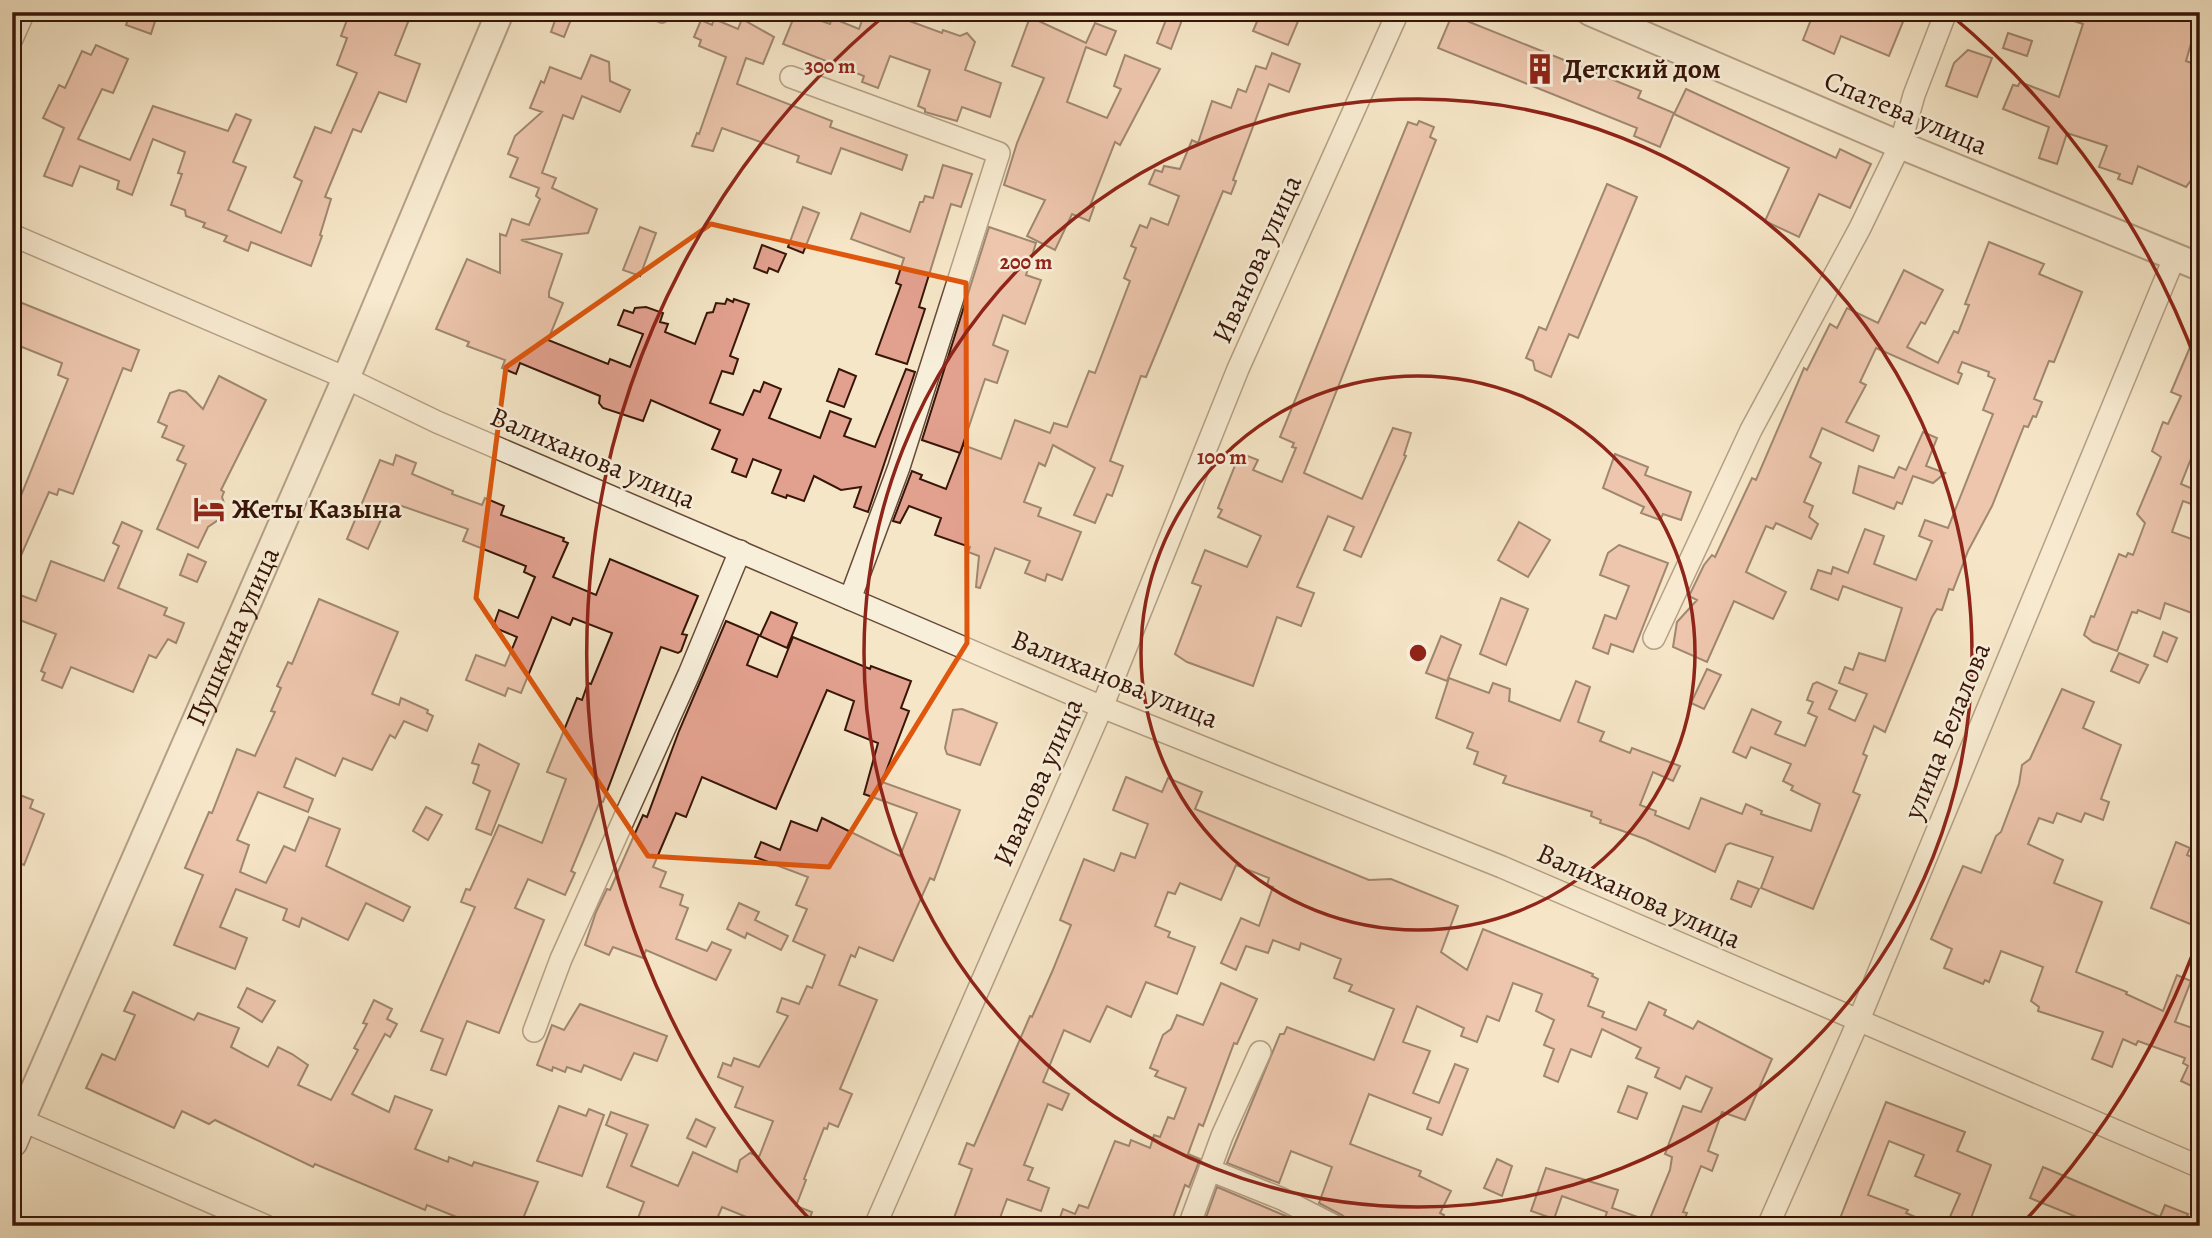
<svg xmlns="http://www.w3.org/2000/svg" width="2212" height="1238" font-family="Alegreya,serif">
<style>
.building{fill:#e2a18f;stroke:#371508;stroke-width:2}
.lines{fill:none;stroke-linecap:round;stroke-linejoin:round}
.service-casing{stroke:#664938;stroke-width:14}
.minor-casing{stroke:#664938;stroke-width:24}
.tertiary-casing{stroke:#664938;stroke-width:30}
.secondary-casing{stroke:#371508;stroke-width:33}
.service{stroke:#f8efdb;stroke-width:10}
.minor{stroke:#f8efdb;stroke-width:21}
.tertiary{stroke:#f8efdb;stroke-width:26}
.secondary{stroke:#f8efdb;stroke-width:30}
.marked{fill:none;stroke:#df560c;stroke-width:5;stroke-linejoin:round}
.ring{fill:none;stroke:#8f2418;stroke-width:3.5}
.labels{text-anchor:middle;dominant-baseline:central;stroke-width:5;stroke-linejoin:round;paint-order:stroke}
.poi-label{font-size:28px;font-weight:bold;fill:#371508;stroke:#f8efdb;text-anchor:start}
.street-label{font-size:28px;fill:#371508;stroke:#f8efdb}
.centre{fill:#8f2418;stroke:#f8efdb;stroke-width:3.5}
.ring-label{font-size:21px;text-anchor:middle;font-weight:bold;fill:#8f2418;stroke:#f8efdb;stroke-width:5;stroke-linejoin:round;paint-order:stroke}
</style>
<rect width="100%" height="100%" fill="#f5e6c7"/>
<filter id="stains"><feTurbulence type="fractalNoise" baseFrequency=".00286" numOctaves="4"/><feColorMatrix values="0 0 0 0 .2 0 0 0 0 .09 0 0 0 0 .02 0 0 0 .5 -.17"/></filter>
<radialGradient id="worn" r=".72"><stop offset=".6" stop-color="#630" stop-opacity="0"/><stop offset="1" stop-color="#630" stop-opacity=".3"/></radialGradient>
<g class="building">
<path d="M131 12H158L151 34 126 25Z"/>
<path d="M350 12 372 19 375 12H412L395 55 420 64 406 102 379 92 361 132 353 129 325 197 331 199 320 235 322 236 311 266 251 242 248 251 224 241 227 236 203 227 205 223 186 216 185 210 171 205 182 174 178 173 185 152 153 139 132 195 117 189 119 181 80 166 72 186 44 176 64 128 43 118 59 85 65 88 82 51 91 55 96 45 128 59 113 93 102 89 78 139 130 160 153 106 228 131 236 114 251 120 233 162 246 167 228 210 281 233 302 181 294 177 315 127 331 133 357 73 337 65 347 38 341 36Z"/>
<path d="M558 12H574L564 37 551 32Z"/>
<path d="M796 12 830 24 832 18 859 29 865 12H885L942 33 943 30 960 36 967 33 975 42 965 70 1001 83 990 117 962 107 957 121 925 112V109L918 106 930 70 890 56 878 88 862 82 864 76 783 44Z"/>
<path d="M1169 12H1185L1171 49 1157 43Z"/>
<path d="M1261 12H1302L1288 45 1253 31Z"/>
<path d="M1814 12H1907L1889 56 1841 36 1834 54 1803 40Z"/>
<path d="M2056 12H2200L2186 61 2200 66V183L2192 179 2186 187 2138 166 2132 184 2118 179 2120 174 2099 167 2107 146 2067 133 2057 164 2039 158 2049 127 2003 109 2013 85 2018 86 2020 82 2059 97 2083 24 2056 15Z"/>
<path d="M1452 15 1641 91 1638 98 1674 113 1660 147 1634 136 1637 128 1438 48Z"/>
<path d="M1030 17 1086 43 1095 23 1116 31 1106 55 1086 47 1067 102 1107 118 1121 89 1114 86 1125 55 1160 69 1120 145 1115 142 1090 206 1094 207 1089 221 1072 214 1055 250 1027 236 1045 200 1004 185 1017 143 1044 78 1012 66Z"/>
<path d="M714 19 738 29 742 19 774 37 763 64 746 58 737 84 832 121 830 127 907 155 902 170 841 148 831 174 797 162 799 156 722 128 713 151 692 146 697 133 699 134 726 57 699 46 701 40 694 37 701 20 712 25Z"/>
<path d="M2008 33 2032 41 2027 56 2003 48Z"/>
<path d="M1968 50 1992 58 1977 97 1946 86 1954 63Z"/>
<path d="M1272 53 1300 64 1289 92 1269 84 1233 180 1236 181 1231 194 1223 191 1146 377 1141 376 1110 461 1123 466 1112 496 1107 494 1095 523 1074 515 1095 468 1053 445 1045 466 1039 463 1024 502 1041 508 1038 516 1081 532 1062 580 1047 574 1045 581 1025 573 1030 561 995 548 980 588 976 587 979 556 968 552 970 547 935 535 941 518 909 506 900 523 893 521 912 471 922 475 920 479 946 489 963 445 1001 459 1015 420 1050 433 1054 423 1067 427 1089 371 1095 373 1130 281 1124 278 1136 248 1131 246 1140 225 1147 228 1151 218 1168 225 1179 196 1149 184 1155 170 1162 172 1164 166 1180 169 1192 140 1198 143 1212 101 1231 108 1238 89 1246 92 1256 66 1266 69Z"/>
<path d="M591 55 609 62 610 81 630 90 620 112 582 96 573 119 563 115 542 173 556 178 552 188 597 209 588 233 521 240 562 254 549 292V297L563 303 548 340 608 364 610 359 630 367 643 334 618 325 624 310 633 313 635 308 646 307 663 313 660 322 668 324 665 332 695 344 707 313 713 312 716 303 725 304 727 299 733 302 734 299 749 304 730 356 738 359 733 374 722 371 710 403 743 415 754 390 760 392 764 382 781 389 769 418 820 438 830 411 851 419 844 436 875 447 906 369 915 372 868 512 854 507 861 487 841 490 814 476 804 501 787 495 786 498 772 493 781 470 753 459 746 477 732 472 737 459 712 449 720 430 651 400 643 421 603 408 599 403 600 396 520 363 516 374 502 368 505 360 467 346 469 342 436 329 467 259 500 273V234L506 236 512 219 529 225 540 199 536 196 539 188 510 177 518 158 508 154 515 136 542 112 530 108 541 81 544 83 550 67 581 79Z"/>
<path d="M1686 89 1836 158 1840 149 1871 164 1850 208 1819 194 1799 237 1765 221 1789 168 1674 114Z"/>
<path d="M1419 121 1434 127 1430 137 1436 140 1304 473 1362 499 1393 428 1411 433 1404 455 1406 456 1361 557 1344 550 1354 527 1328 516 1297 587 1314 593 1301 626 1277 617 1253 686 1187 662 1175 654 1201 586 1192 583 1205 550 1247 567 1261 536 1218 517 1222 510 1218 508 1240 453 1258 460 1253 470 1282 482 1296 448 1292 447 1294 443 1280 437 1408 122 1417 125Z"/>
<path d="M943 165 972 174 961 207 951 204 919 307 925 309 907 364 876 354 901 285 896 283 904 258 851 239 861 213 910 232 920 202H923L925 196 933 198Z"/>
<path d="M1607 184 1637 197 1578 338 1569 334 1551 377 1535 370 1533 361 1526 358 1539 327 1546 330Z"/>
<path d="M803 207 819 213 803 253 788 247Z"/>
<path d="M640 227 656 233 640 276 623 270Z"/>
<path d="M989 227 1036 243 1026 275 1041 280 1025 324 1003 315 993 345 1008 351 997 383 985 379 960 453 922 440Z"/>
<path d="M1989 242 2044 264 2039 274 2082 292 2054 362 2049 361 2034 399 2042 402 2036 417 2033 416 2028 427 2024 426 1992 506 1968 551 1953 590 1949 589 1942 610 1937 609 1932 617 1885 732 1874 726 1863 754 1867 756 1853 792 1860 795 1813 909 1761 888 1773 857 1730 843 1726 845 1715 872 1645 839 1600 823 1601 820 1591 816 1592 812 1503 783 1506 776 1474 764 1478 752 1467 748 1473 733 1436 718 1449 678 1489 693 1493 683 1510 689 1509 701 1560 721 1576 681 1590 687 1578 722 1604 732 1600 741 1630 753 1632 748 1680 766 1673 781 1653 772 1640 805 1656 811 1655 815 1689 829 1701 798 1742 814 1746 804 1762 811 1761 814 1811 831 1820 804 1791 790 1793 786 1783 781 1791 764 1751 747 1746 758 1733 752 1752 709 1781 722 1775 734 1805 746 1817 717 1808 713 1813 702 1807 700 1813 684 1817 682 1837 691 1829 709 1855 721 1867 694 1839 683 1845 667 1853 670 1859 653 1885 661 1902 608 1843 586 1838 600 1811 589 1818 570 1831 574 1833 567 1848 573 1865 529 1884 536 1874 564 1916 580 1932 541 1919 536 1925 520 1948 528 1993 414 1983 410 1995 379 1988 376 1989 372 1962 362 1958 372 1962 374 1958 384 1876 348 1860 382 1866 385 1846 422 1879 436 1873 451 1822 428 1810 457 1821 463 1804 502 1813 506 1809 517 1818 524 1811 539 1776 523 1773 529 1766 526 1746 572 1786 592 1773 619 1734 601 1707 662 1673 647 1677 622 1697 600 1689 596 1704 565 1712 555 1715 557 1752 478 1756 480 1804 368 1807 370 1830 324 1837 328 1847 308 1878 323 1904 270 1943 290 1925 324 1921 322 1907 347 1938 363 1954 331 1958 333 1969 305 1965 304Z"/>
<path d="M762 245 786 254 778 272 769 268 767 273 754 268Z"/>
<path d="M12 299 139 350 131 371 123 368 73 494 59 489 57 495 49 492 12 576V518L68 379 58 375 62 363 12 343Z"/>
<path d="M2199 326 2200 436 2181 484 2200 492V507L2183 501 2172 532 2200 542V616L2165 603 2160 619 2138 610 2137 613 2132 612 2117 651 2093 642 2084 635 2091 616 2094 617 2119 554 2126 557 2128 553 2133 555 2145 523 2137 514 2161 457 2152 451 2163 422 2168 424 2181 396 2171 392Z"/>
<path d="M839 369 856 376 844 407 827 401Z"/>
<path d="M219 376 266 400 221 490 224 492 222 497 225 506 221 518 208 527 198 548 157 529 186 464 177 460 184 446 162 437 167 426 158 422 170 393 179 390 186 392 203 409Z"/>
<path d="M1923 432 1937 438 1926 466 1945 473 1933 483 1913 476 1902 504 1897 502 1894 509 1853 493 1859 466 1894 478 1899 467 1906 470Z"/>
<path d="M1615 454 1648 467 1645 475 1691 492 1681 520 1663 514 1660 520 1641 513 1644 507 1603 488Z"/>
<path d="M396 455 416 463 412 474 453 491 452 494 482 505 485 498 504 506 501 515 564 538 563 541 568 543 553 577 596 595 610 559 698 596 682 634 687 635 681 651 678 653 661 647 603 802 600 801 571 871 575 873 565 895 528 879 515 908 544 920 499 1033 467 1021 446 1075 431 1070 443 1039 421 1031 475 907 461 902 466 889 470 890 499 825 542 843 566 779 547 772 577 698 582 700 588 683 591 684 612 633 573 618 570 625 552 617 521 693 508 688 505 696 466 680 476 655 505 666 517 637 493 627 499 610 518 618 535 577 524 572 526 566 463 541 468 529 399 505 397 511 387 506 368 549 347 539 380 460 393 465Z"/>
<path d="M122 522 142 531 118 588 167 608 164 615 184 623 176 643 168 639 156 658 149 655 133 692 71 667 62 688 42 680 45 673 41 671 56 634 12 617V592L36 601 51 561 104 581 119 546 113 543Z"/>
<path d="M1519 522 1550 540 1528 577 1498 560Z"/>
<path d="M1619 545 1668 563 1633 652 1611 644 1608 654 1593 648 1605 615 1616 619 1629 586 1600 575 1608 553Z"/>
<path d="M188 554 206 562 197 582 180 575Z"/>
<path d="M1501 598 1528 609 1506 665 1480 654Z"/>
<path d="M319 599 398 632 372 694 399 705 401 698 428 710 427 713 433 716 427 731 404 721 395 738 390 735 372 770 343 758 335 776 296 758 284 787 313 799 308 812 258 792 237 840 249 845 240 872 266 883 284 846 295 851 309 817 340 829 326 866 410 907 403 921 366 903 348 940 302 918 299 927 283 920 287 909 236 889 220 927 247 938 235 969 174 945 203 875 185 868 209 812 212 813 237 749 255 756 275 712 271 711 281 688 277 686 288 662 292 664Z"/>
<path d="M771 612 797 623 787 648 760 636Z"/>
<path d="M726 621 759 635 747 665 777 677 793 637 870 669 871 666 911 681 901 708 909 711 882 782 960 810 934 880 930 878 893 961 859 947 855 957 851 955 839 985 877 1000 840 1089 852 1094 838 1127 829 1123 827 1129 824 1128 804 1179 806 1180 796 1206 812 1212 807 1226H752L754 1220 722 1207 714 1226H635L644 1202 607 1187 627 1134 606 1125 611 1112 648 1125 631 1166 678 1186 693 1152 737 1172 740 1160 750 1153 759 1157 773 1121 735 1107 743 1087 718 1077 723 1063 731 1066 734 1058 759 1067 788 1016 777 1012 782 998 799 1004 807 986 812 988 825 955 793 941 807 909 796 905 808 877 755 857 761 842 780 850 791 821 817 831 822 818 900 856 917 813 864 794 878 743 845 730 854 701 827 690 776 809 702 777 686 817 676 813 653 867 666 872 660 887 683 895 680 905 688 908 676 939 707 951 712 942 731 950 716 980 646 950 643 958 613 947 609 955 585 945 596 912 607 889 610 890 643 815 647 817 679 731Z"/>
<path d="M2163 632 2177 638 2167 662 2154 656Z"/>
<path d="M1441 636 1461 645 1447 681 1426 673Z"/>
<path d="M2119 653 2148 665 2139 683 2111 671Z"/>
<path d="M1707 669 1721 675 1704 709 1691 703Z"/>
<path d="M2062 689 2094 702 2083 728 2121 745 2101 799 2109 802 2103 820 2085 813 2081 822 2057 813 2053 823 2039 818 2028 844 2063 860 2054 883 2102 902 2076 972 2127 992 2126 994 2163 1011 2177 975 2191 981 2175 1022 2198 1030 2200 1026V1090L2181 1081 2188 1066 2183 1063 2185 1058 2138 1041 2136 1045 2123 1039 2112 1067 2092 1059 2103 1032 2038 1011 2039 1007 2031 1001 2043 967 2001 951 1989 982 1985 980 1983 984 1944 968 1952 949 1931 939 1963 866 1981 873 1996 836 2001 832 2019 784 2022 765 2030 759Z"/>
<path d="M962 709 997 723 980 765 947 754 945 748 953 710Z"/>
<path d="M479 744 519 764 491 835 476 829 490 791 473 783 479 765 472 763Z"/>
<path d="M1126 777 1162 792 1168 778 1202 792 1195 809 1369 880 1391 879 1458 906 1441 952 1467 970 1483 929 1593 974 1592 976 1598 979 1588 1006 1604 1012 1602 1017 1636 1030 1649 1002 1666 1010 1664 1015 1693 1029 1698 1021 1772 1059 1745 1120 1722 1112 1708 1151 1718 1155 1712 1171 1701 1166 1683 1212 1687 1213 1682 1226H1602L1607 1212 1562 1196 1554 1219 1531 1211 1546 1168 1618 1190 1612 1208 1649 1221 1670 1170 1672 1157 1665 1154 1683 1106 1701 1112 1712 1088 1686 1076 1680 1089 1655 1077 1659 1068 1636 1058 1641 1048 1602 1029 1591 1057 1571 1049 1558 1082 1544 1076 1554 1049 1544 1045 1554 1020 1536 1011 1542 994 1513 983 1499 1021 1487 1016 1477 1042 1461 1036 1464 1028 1417 1006 1403 1042 1430 1051 1413 1093 1439 1103 1455 1064 1468 1069 1442 1135 1427 1129 1431 1118 1369 1094 1350 1144 1421 1171 1419 1176 1451 1191 1440 1213 1444 1215 1439 1226H1348V1220L1342 1215 1319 1203 1332 1167 1291 1151 1279 1183 1227 1163 1280 1034H1284L1287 1027 1374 1060 1394 1009 1349 991 1352 985 1334 978 1341 959 1301 943 1299 950 1273 940 1268 953 1246 946 1236 970 1221 963 1241 918 1259 926 1273 887 1267 885 1269 878 1236 865 1221 900 1180 883 1175 894 1168 892 1155 926 1170 932 1168 937 1195 947 1177 994 1146 982 1131 1017 1107 1006 1090 1042 1064 1030 1043 1082 1069 1094 1062 1110 1048 1104 1024 1165 1033 1168 1028 1180 1049 1188 1041 1211 1007 1199 997 1226H951L972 1169 959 1164 967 1143 974 1146 1030 1016 1032 1017 1052 972 1071 925 1060 920 1084 859 1114 871 1121 853 1135 858 1148 824 1113 810Z"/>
<path d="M12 792 33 800 30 808 44 814 24 865 12 860Z"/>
<path d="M426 807 442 815 428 840 413 831Z"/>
<path d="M2176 842 2190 848 2187 855 2200 861V928L2151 908Z"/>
<path d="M1738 881 1759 889 1751 907 1731 899Z"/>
<path d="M739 903 759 912 755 920 788 936 781 950 747 933 745 938 727 929Z"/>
<path d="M1221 983 1257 999 1237 1044 1234 1043 1203 1126 1199 1124 1188 1154 1200 1159 1189 1187 1185 1185 1170 1226H1057L1063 1209 1075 1214 1079 1205 1088 1208 1115 1141 1129 1146 1131 1140 1150 1148 1154 1135 1160 1137 1168 1117 1174 1119 1186 1088 1155 1076 1158 1071 1150 1068 1163 1035 1171 1029 1177 1015 1203 1025Z"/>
<path d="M247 988 275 1001 262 1022 238 1007Z"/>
<path d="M133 992 194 1020 198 1013 239 1028 231 1047 268 1067 278 1047 292 1054 308 1065 298 1085 331 1100 358 1050 354 1048 367 1024 363 1023 374 1000 392 1009 387 1019 397 1024 390 1037 385 1034 352 1094 389 1112 395 1096 432 1110 415 1149 448 1162 449 1157 472 1166 474 1162 538 1182 520 1226H479L427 1205 425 1210 315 1164 313 1167 215 1120 209 1124 182 1111 174 1128 86 1088 102 1054 115 1060 135 1015 124 1011Z"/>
<path d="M580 1004 667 1036 657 1061 634 1053 621 1080 584 1065 581 1072 567 1067 565 1072 553 1067 552 1071 537 1065 552 1025 564 1030Z"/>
<path d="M1628 1086 1647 1093 1637 1119 1618 1112Z"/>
<path d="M1886 1102 1965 1132 1957 1151 1991 1165 1968 1226H1946L1960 1194 1915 1176 1924 1155 1889 1141 1868 1195 1908 1210 1906 1213 1936 1226H1837Z"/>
<path d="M559 1106 586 1116 589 1109 604 1115 582 1176 537 1161Z"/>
<path d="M696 1119 715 1128 706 1147 687 1138Z"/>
<path d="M1497 1159 1512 1166 1502 1196 1484 1188Z"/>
<path d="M2043 1167 2160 1217 2165 1205 2188 1214 2183 1226H2074L2077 1217 2030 1198Z"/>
<path d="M1217 1187 1293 1219 1291 1226H1203Z"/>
</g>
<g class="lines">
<defs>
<path id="service" d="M652 12 662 17 671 12"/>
<g id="minor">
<path d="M12 39 24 12"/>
<path d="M791 77 999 153 899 467 850 599"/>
<path d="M12 235 346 378 437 422 1102 707 1502 867 2200 1167"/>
<path d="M1654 638 1751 430 1860 228 1900 145 1914 95 1946 12"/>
<path d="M534 1031 561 959 689 674 740 551"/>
<path d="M21 1120 266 1226"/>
<path d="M1210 1170 1282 1199 1335 1226"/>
<path d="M875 1226 1102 707 1238 369 1398 12"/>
<path d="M1189 1226 1222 1136 1260 1052"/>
<path d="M1768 1226 1858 1022 2175 256"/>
</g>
<g id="tertiary">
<path d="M1590 12 1900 145 2200 267"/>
<path id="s1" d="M21 1120 346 378 500 12"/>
</g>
<path id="secondary" d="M12 1117 21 1120 12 1142"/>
</defs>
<use href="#service" class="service-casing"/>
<use href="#minor" class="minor-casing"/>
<use href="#tertiary" class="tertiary-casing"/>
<use href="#secondary" class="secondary-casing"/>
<use href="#service" class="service"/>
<use href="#minor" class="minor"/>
<use href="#tertiary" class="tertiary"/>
<use href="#secondary" class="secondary"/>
</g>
<path d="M0 0H2212V1238H0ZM711 224 966 283 967 643 829 867 648 856 476 598 506 367Z" fill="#f5e6c7" fill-opacity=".55" fill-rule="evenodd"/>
<path class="marked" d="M711 224 966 283 967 643 829 867 648 856 476 598 506 367Z"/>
<g class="ring">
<circle cx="1418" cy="653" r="277"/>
<circle cx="1418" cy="653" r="554"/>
<path d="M2199 937A831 831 0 0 1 2021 1225M815 1225A831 831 0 0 1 884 16M1952 16A831 831 0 0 1 2199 369"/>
</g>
<defs>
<symbol id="building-bare" viewBox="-9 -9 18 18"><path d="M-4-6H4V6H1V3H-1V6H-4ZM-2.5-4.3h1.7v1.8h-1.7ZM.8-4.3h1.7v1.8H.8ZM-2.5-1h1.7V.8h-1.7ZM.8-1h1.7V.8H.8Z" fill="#8f2418" stroke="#f8efdb" stroke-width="2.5" paint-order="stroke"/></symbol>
<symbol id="hotel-bare" viewBox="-9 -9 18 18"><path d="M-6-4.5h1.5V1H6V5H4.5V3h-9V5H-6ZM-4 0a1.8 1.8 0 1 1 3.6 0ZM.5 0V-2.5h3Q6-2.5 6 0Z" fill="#8f2418" stroke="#f8efdb" stroke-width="2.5" paint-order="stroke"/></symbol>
</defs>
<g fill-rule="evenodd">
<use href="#building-bare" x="1518" y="47" width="44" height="44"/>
<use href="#hotel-bare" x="187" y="487" width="44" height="44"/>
</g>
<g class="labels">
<g class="poi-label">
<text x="1563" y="69">Детский дом</text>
<text x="232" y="509">Жеты Казына</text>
</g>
<g class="street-label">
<text transform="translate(1906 113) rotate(23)">Спатева улица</text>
<text transform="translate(1257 259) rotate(-66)">Иванова улица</text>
<text transform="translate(593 458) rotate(23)">Валиханова улица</text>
<text stroke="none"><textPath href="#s1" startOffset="528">Пушкина улица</textPath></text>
<text transform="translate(1115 679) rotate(22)">Валиханова улица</text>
<text transform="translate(1947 731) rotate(-68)">улица Белалова</text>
<text transform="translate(1038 782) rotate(-66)">Иванова улица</text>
<text transform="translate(1639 896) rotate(24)">Валиханова улица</text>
</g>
</g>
<circle cx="1418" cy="653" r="10" class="centre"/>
<g class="ring-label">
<text x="830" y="73">300 m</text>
<text x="1026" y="269">200 m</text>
<text x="1222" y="464">100 m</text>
</g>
<rect width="2212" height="1238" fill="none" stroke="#f5e6c7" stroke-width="42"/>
<rect x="14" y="14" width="2184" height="1210" fill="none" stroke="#371508" stroke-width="3.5"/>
<rect x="21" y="21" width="2170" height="1196" fill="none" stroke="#371508" stroke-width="2"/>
<rect width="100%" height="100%" filter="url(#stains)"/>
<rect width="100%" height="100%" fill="url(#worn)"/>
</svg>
